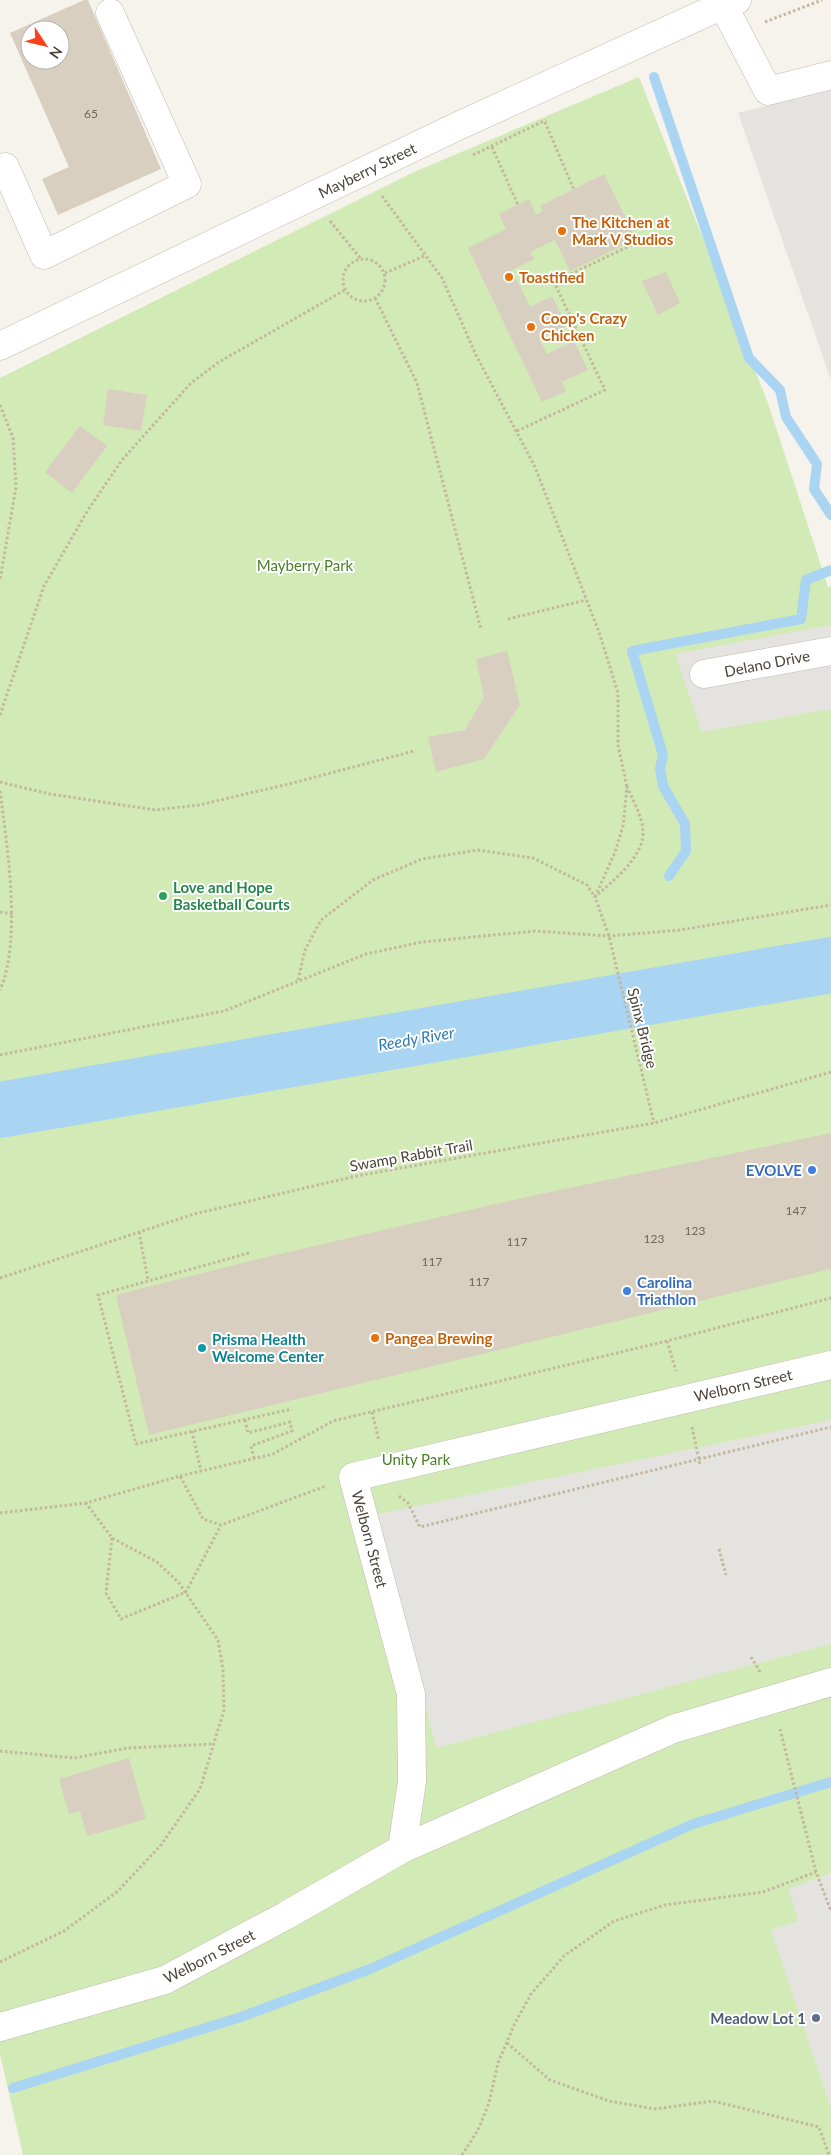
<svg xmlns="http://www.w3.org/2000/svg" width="831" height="2155" font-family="Lato,sans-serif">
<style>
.green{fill:#d2eab5}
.parking{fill:#e5e3e0}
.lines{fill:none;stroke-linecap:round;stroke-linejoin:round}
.stream{stroke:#a9d4f2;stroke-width:10}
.river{stroke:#a9d4f2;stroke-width:56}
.building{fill:#d8cfc1;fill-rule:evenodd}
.minor-casing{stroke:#c2bbae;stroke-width:29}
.path{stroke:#c4b79f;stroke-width:3;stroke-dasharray:2.5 2.5;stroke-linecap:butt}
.minor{stroke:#fff;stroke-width:28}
.food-dot{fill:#e8710a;stroke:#fff;stroke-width:2}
.leisure-dot{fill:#2e9e5b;stroke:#fff;stroke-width:2}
.shop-dot{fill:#3f7fe0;stroke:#fff;stroke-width:2}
.culture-dot{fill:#0f9aa8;stroke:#fff;stroke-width:2}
.service-dot{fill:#5c6f8a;stroke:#fff;stroke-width:2}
.labels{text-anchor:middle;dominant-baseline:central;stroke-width:4;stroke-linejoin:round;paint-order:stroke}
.number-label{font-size:12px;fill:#6e675b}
.street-label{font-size:15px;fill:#4b4439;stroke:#fff}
.food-label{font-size:15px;font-weight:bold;fill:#c56008;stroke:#fff;text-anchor:start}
.park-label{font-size:15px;fill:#4a7f2a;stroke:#fff}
.leisure-label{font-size:15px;font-weight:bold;fill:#27864d;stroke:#fff;text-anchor:start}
.shop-label{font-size:15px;font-weight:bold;fill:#366cbe;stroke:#fff;text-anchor:end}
.culture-label{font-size:15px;font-weight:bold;fill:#0d838f;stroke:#fff;text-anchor:start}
.service-label{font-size:15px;font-weight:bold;fill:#4e5e75;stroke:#fff;text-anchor:end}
.water-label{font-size:16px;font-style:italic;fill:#2e7ab2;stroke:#fff}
</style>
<rect width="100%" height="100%" fill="#f6f3ec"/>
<path class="green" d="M639 77 768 403 828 587H831V2155H23L0 2054V378L414 172Z"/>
<g class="parking">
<path d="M831 90V380L738 113Z"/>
<path d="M831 625V709L702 732 675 654Z"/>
<path d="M831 1420V1644L436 1748 378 1514Z"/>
<path d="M831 1873V2107L771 1930 798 1921 789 1889Z"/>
</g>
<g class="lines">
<g class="stream">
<path d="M654 77 749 358 780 390 786 417 817 464 814 489 831 515"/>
<path d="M669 876 686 851 685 824 663 786 660 769 663 755 632 651 801 619 806 580 831 570"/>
<path d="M13 2088 241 2017 370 1969 693 1824 831 1782"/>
</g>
<path class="river" d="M0 1110 831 965"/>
</g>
<g class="building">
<path d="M84 0H88L161 169 58 215 42 179 69 167 10 33ZM30 30H60V60H30Z"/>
<path d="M604 174 636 239 570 271 555 240 530 252 534 259 512 270 530 307 552 296 567 326 539 339 547 354 574 341 588 370 562 382 566 391 542 402 468 248 506 229 499 214 529 199 536 215 543 211 540 206Z"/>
<path d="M666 272 680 303 658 315 642 281Z"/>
<path d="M108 389 147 395 141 431 103 425Z"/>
<path d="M80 426 107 446 72 493 45 472Z"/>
<path d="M507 651 520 705 484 759 436 772 428 737 465 730 484 697 476 659Z"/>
<path d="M831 1133V1269L149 1435 116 1295 254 1260 531 1196Z"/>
<path d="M129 1758 146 1819 87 1836 80 1811 69 1814 59 1779Z"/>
</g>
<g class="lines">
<defs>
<g id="minor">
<path d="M723 5 768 91 831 75"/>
<path d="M0 169 5 167 44 255 187 184 110 13"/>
<path d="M0 346 458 126 723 5 737 0"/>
<path d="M704 674 831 651"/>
<path d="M402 1849 412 1781 411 1694 353 1477 831 1365"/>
<path d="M0 2027 165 1980 285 1916 402 1849 673 1729 831 1682"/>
</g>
</defs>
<use href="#minor" class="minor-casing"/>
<g class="path">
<path d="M765 22 822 0"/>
<path d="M545 122 574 190"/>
<path d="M492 147 518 205"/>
<path d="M473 155 546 120"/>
<path d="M382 196 442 278 476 355 535 467 599 632 618 693V745L627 787"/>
<path d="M330 221 361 259"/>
<circle cx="364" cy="280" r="21"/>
<path d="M385 273 424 256"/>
<path d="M375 298 417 383 481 629"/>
<path d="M0 405 13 438 16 487 0 580"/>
<path d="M517 431 605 390 554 282 646 238"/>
<path d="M508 619 586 600"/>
<path d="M0 715 44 586 88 510 122 460 191 383 219 362 345 290"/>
<path d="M0 782 50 794 155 810 199 805 293 783 414 751"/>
<path d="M0 791C7 846 22 940 0 990"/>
<path d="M595 897 615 852 623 826 627 787C633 800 642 816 643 831 644 858 612 881 595 897L609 936 654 1123"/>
<path d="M0 912 12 914"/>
<path d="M298 980 305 950 321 920 373 880 422 859 478 850 533 858 587 885 595 897"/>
<path d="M0 1055 224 1011 366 954 422 942 535 931 609 936 680 930 831 905"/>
<path d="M139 1232 148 1280"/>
<path d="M249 1253 98 1295 136 1444 292 1409"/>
<path d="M0 1278 194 1214 356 1176 654 1123 831 1072"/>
<path d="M667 1341 676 1371"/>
<path d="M372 1412 379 1441"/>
<path d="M245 1420 248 1433 290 1422 292 1431 251 1446 254 1458"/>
<path d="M692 1427 700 1465"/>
<path d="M192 1431 201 1471"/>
<path d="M180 1476 273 1454 333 1421 667 1341 831 1298"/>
<path d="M399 1496 408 1503 420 1527 831 1427"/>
<path d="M0 1513 86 1503 180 1476 203 1519 221 1525 326 1486"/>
<path d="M112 1538 106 1593 121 1619 186 1592 221 1525"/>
<path d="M719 1549 726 1575"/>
<path d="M751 1657 760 1672"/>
<path d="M780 1729 816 1872 831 1911"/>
<path d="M0 1751 74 1758 128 1748 214 1744"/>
<path d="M0 1962 64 1931 118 1891 161 1845 200 1789 224 1710 223 1669 218 1640 179 1583 157 1562 112 1538 86 1503"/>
<path d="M507 2043 550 2080 609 2101 655 2109 713 2101 819 2127 829 2155"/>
<path d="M462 2155 478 2130 489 2103 498 2063 514 2025 531 1994 564 1956 614 1921 665 1905 763 1892 816 1872"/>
</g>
<use href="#minor" class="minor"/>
</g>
<g class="food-dot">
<circle cx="562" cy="231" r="5"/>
<circle cx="509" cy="277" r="5"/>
<circle cx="531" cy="327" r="5"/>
<circle cx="375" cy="1338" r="5"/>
</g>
<circle class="leisure-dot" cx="163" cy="896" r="5"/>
<g class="shop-dot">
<circle cx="812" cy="1170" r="5"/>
<circle cx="627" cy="1291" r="5"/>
</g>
<circle class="culture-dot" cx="202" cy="1348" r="5"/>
<circle class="service-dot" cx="816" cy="2018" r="5"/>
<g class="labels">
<g class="number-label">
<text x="91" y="113">65</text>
<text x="796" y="1210">147</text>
<text x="695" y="1230">123</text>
<text x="654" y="1238">123</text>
<text x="517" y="1241">117</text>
<text x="432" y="1261">117</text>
<text x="479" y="1281">117</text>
</g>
<g class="street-label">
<text transform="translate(367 170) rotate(-26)">Mayberry Street</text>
<text transform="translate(767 663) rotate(-11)">Delano Drive</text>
<text transform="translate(643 1028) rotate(76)">Spinx Bridge</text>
<text transform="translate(411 1155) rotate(-10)">Swamp Rabbit Trail</text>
<text transform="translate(743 1385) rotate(-13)">Welborn Street</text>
<text transform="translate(370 1539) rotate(75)">Welborn Street</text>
<text transform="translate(209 1956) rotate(-27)">Welborn Street</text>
</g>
<g class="food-label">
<text x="572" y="222">The Kitchen at<tspan x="572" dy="17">Mark V Studios</tspan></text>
<text x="519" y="277">Toastified</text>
<text x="541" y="318">Coop's Crazy<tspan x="541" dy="17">Chicken</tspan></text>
<text x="385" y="1338">Pangea Brewing</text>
</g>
<g class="park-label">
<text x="305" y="565">Mayberry Park</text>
<text x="416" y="1459">Unity Park</text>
</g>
<g class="leisure-label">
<text x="173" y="887">Love and Hope<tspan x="173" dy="17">Basketball Courts</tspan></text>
</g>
<g class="shop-label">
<text x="802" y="1170">EVOLVE</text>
<text x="637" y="1282" text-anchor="start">Carolina<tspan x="637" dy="17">Triathlon</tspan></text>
</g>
<g class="culture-label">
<text x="212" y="1339">Prisma Health<tspan x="212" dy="17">Welcome Center</tspan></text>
</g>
<g class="service-label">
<text x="806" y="2018">Meadow Lot 1</text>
</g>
<g class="water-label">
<text transform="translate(416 1038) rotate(-10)">Reedy River</text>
</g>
</g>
<g transform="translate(45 45) rotate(125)"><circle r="24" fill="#ffffff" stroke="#b7b4b0"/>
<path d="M0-4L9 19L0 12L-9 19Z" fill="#fc3f1d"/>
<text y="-8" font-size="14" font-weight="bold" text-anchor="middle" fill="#4b4439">N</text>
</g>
</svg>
